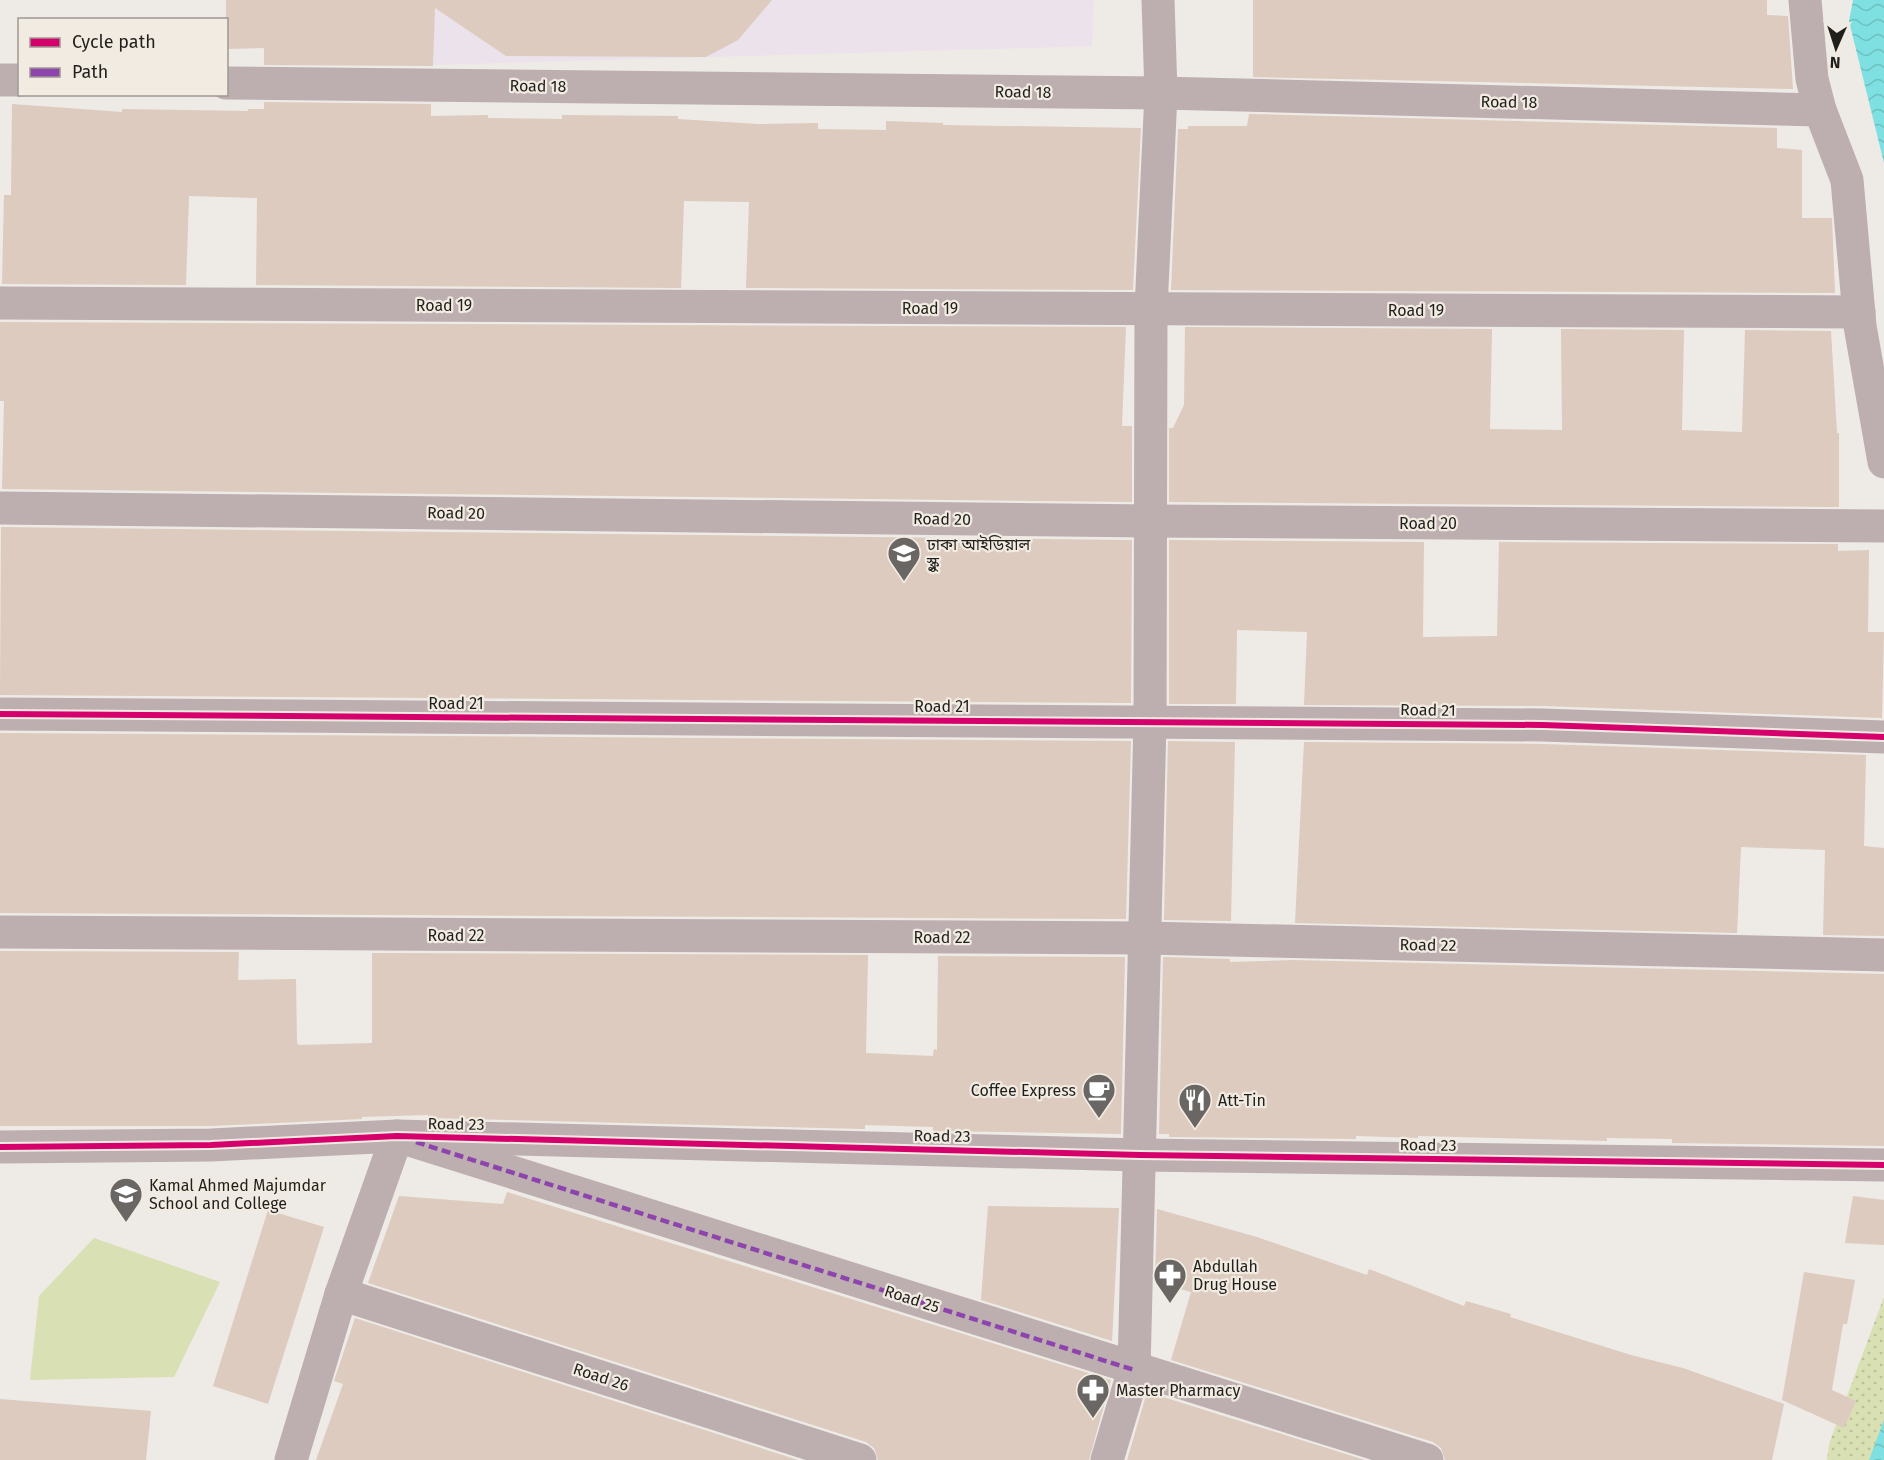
<svg xmlns="http://www.w3.org/2000/svg" width="1884" height="1460" font-family="'Fira Sans','Noto Sans Bengali',sans-serif">
<style>
.education{fill:#ebe2ec}
.grass{fill:url(#grass-dots)}
.park{fill:#d9e0b3}
.water{fill:url(#water-waves)}
.building{fill:#dccbbe}
.lines{fill:none;stroke-linecap:round;stroke-linejoin:round}
.minor{stroke:#bdaeb0;stroke-width:33}
.quiet{stroke:#8e44ad;stroke-width:4.5;stroke-dasharray:9 4.5;stroke-linecap:butt}
.cycleway-casing{stroke:#f1ebe2;stroke-width:10}
.cycleway{stroke:#d6006c;stroke-width:6}
.labels{text-anchor:middle;dominant-baseline:central;stroke-width:4.5;stroke-linejoin:round;paint-order:stroke}
.street-label{font-size:16px;fill:#211f1c;stroke:#f1ebe2}
.poi-label{font-size:16px;fill:#211f1c;stroke:#f1ebe2;text-anchor:start}
</style>
<defs>
<pattern id="grass-dots" width="8" height="8" patternUnits="userSpaceOnUse" patternTransform="scale(1.5)"><rect width="8" height="8" fill="#d9e0b3"/><path d="M2 2h.1M6 6h.1" fill="none" stroke="#bac099" stroke-width="1.8" stroke-linecap="round"/></pattern>
<pattern id="water-waves" width="16" height="10" patternUnits="userSpaceOnUse" patternTransform="scale(1.5)"><rect width="16" height="10" fill="#7fe0e1"/><path d="M0 5q4-4 8 0t8 0" fill="none" stroke="#6dc0c0"/></pattern>
</defs>
<rect width="100%" height="100%" fill="#eeeae6"/>
<path class="education" d="M432 0H1094L1092 46 434 65Z"/>
<path class="grass" d="M1884 1297V1460H1827L1829 1444Z"/>
<path class="park" d="M94 1238 220 1282 174 1377 30 1380 39 1296Z"/>
<g class="water">
<path d="M1853 0H1884V163L1849 21Z"/>
<path d="M1884 1420V1460H1869Z"/>
</g>
<g class="building">
<path d="M226 0H772L738 40 706 57 506 56 435 8 433 66 264 65V48L226 49Z"/>
<path d="M1253 0H1767V15L1788 16 1793 89 1253 77Z"/>
<path d="M264 102 431 104V116L488 115V118L562 119V115L678 116V119L757 124 818 123V129L886 130V121L943 123V125L1141 128 1133 290 746 288 749 202 684 201 681 288 256 285 257 198 189 196 186 285 2 284 4 195H11L12 104 122 112V109L248 111V109H264Z"/>
<path d="M1249 114 1777 128V148L1802 150V218H1832L1835 293 1171 290 1178 129H1188V126H1247Z"/>
<path d="M0 322 1126 327 1122 426H1132V502L2 489 4 401H0Z"/>
<path d="M1185 327 1492 329 1490 429 1562 430 1561 329 1684 330 1682 430 1742 432 1745 330 1831 331 1837 433H1839V507L1169 502V428H1173L1184 405Z"/>
<path d="M1 527 1132 540 1131 703 0 695Z"/>
<path d="M1169 540 1424 542 1423 637 1497 636 1499 542 1838 544V551L1869 550 1868 632H1884L1882 718 1543 706 1304 705 1307 632 1237 630 1236 704H1169Z"/>
<path d="M0 733 1131 741 1126 919 0 913Z"/>
<path d="M1168 741 1235 742 1231 921 1164 920Z"/>
<path d="M1304 742 1543 744 1866 755 1864 846 1884 848V936L1823 935 1825 850 1741 847 1737 933 1295 923Z"/>
<path d="M0 951 239 952 238 980 296 979 297 1043 299 1045 372 1043V953L868 955 866 1053 933 1056 934 1049 937 1050 938 956 1125 957 1121 1134 933 1131V1127L865 1125V1129L428 1118V1115L362 1117V1119L210 1126H0Z"/>
<path d="M1163 957 1230 959V962L1293 960 1884 974V1146L1672 1143V1139L1607 1138V1141L1418 1136V1138L1356 1136V1139L1169 1137V1134H1159Z"/>
<path d="M507 1192 1111 1380 1089 1460H878L874 1448 866 1442 368 1283 399 1196 503 1204Z"/>
<path d="M1853 1196 1884 1200V1245L1845 1243Z"/>
<path d="M988 1206 1119 1208 1112 1341 981 1300Z"/>
<path d="M1157 1209 1257 1237 1367 1275 1369 1269 1464 1306 1466 1301 1511 1314 1510 1317 1631 1355 1683 1368 1784 1404 1772 1460H1445L1441 1448 1433 1442 1171 1360 1191 1292 1155 1282Z"/>
<path d="M268 1210 324 1227 268 1404 213 1386Z"/>
<path d="M1804 1272 1855 1280 1847 1324H1843L1832 1390 1856 1401 1844 1428 1782 1400Z"/>
<path d="M355 1318 798 1460H316L343 1384 334 1381Z"/>
<path d="M1147 1392 1365 1460H1127Z"/>
<path d="M0 1399 151 1411 146 1460H0Z"/>
</g>
<g class="lines">
<g class="minor">
<path d="M1805 0 1812 79 1820 110 1847 180 1860 326 1884 462"/>
<path d="M0 80H20"/>
<path d="M226 83 1161 93 1820 110"/>
<path d="M0 303 1859 312"/>
<path d="M0 508 1151 521 1884 526"/>
<path d="M0 714 1543 725 1884 737"/>
<path d="M0 932 1145 938 1884 955"/>
<path d="M0 1147 211 1145 397 1136 1140 1155 1884 1165"/>
<path d="M341 1294 860 1460"/>
<path d="M291 1460 341 1294 397 1136 1427 1460"/>
<path d="M1107 1460 1134 1370 1150 721 1151 309 1161 93 1158 0"/>
</g>
<path class="quiet" d="M416 1142 1134 1370"/>
<defs>
<g id="cycleway">
<path d="M0 714 1543 725 1884 737"/>
<path d="M0 1147 211 1145 397 1136 1140 1155 1884 1165"/>
</g>
</defs>
<use href="#cycleway" class="cycleway-casing"/>
<use href="#cycleway" class="cycleway"/>
</g>
<defs>
<symbol id="school-pin" viewBox="-11 -11 22 30"><path d="M0 17L-7.5 6A9.5 9.5 0 1 1 7.5 6Z" fill="#696663" stroke="#f1ebe2"/><path d="M0-5L7-2L0 1L-7-2ZM-4 1L0 2.5L4 1V4Q0 6-4 4Z" fill="#fff"/></symbol>
<symbol id="cafe-pin" viewBox="-11 -11 22 30"><path d="M0 17L-7.5 6A9.5 9.5 0 1 1 7.5 6Z" fill="#696663" stroke="#f1ebe2"/><path d="M-5.5-4.5H6V0H3Q3 3.5 0 3.5H-2.5Q-5.5 3.5-5.5 0ZM3-3.2v2h1.7v-2ZM-6 4.5H4V6H-6Z" fill="#fff"/></symbol>
<symbol id="restaurant-pin" viewBox="-11 -11 22 30"><path d="M0 17L-7.5 6A9.5 9.5 0 1 1 7.5 6Z" fill="#696663" stroke="#f1ebe2"/><path d="M-5-6h1v4h1v-4h1v4h1v-4h1v5L-1.5 .5V6h-2V.5L-5-1ZM5-6V6H3V1.5H1.5Q1.5-4 5-6Z" fill="#fff"/></symbol>
<symbol id="pharmacy-pin" viewBox="-11 -11 22 30"><path d="M0 17L-7.5 6A9.5 9.5 0 1 1 7.5 6Z" fill="#696663" stroke="#f1ebe2"/><path d="M-2-6h4v4h4v4h-4v4h-4v-4h-4v-4h4Z" fill="#fff"/></symbol>
</defs>
<g fill-rule="evenodd">
<use href="#school-pin" x="885" y="534" width="38" height="52"/>
<use href="#cafe-pin" x="1080" y="1071" width="38" height="52"/>
<use href="#restaurant-pin" x="1176" y="1081" width="38" height="52"/>
<use href="#school-pin" x="107" y="1175" width="38" height="52"/>
<use href="#pharmacy-pin" x="1151" y="1256" width="38" height="52"/>
<use href="#pharmacy-pin" x="1074" y="1371" width="38" height="52"/>
</g>
<g class="labels">
<g class="street-label">
<text transform="translate(538 86) rotate(1)">Road 18</text>
<text transform="translate(1023 92) rotate(1)">Road 18</text>
<text transform="translate(1509 102) rotate(1)">Road 18</text>
<text x="444" y="305">Road 19</text>
<text x="930" y="308">Road 19</text>
<text x="1416" y="310">Road 19</text>
<text transform="translate(456 513) rotate(1)">Road 20</text>
<text transform="translate(942 519) rotate(1)">Road 20</text>
<text x="1428" y="523">Road 20</text>
<text x="456" y="703">Road 21</text>
<text x="942" y="706">Road 21</text>
<text transform="translate(1428 710) rotate(1)">Road 21</text>
<text x="456" y="935">Road 22</text>
<text x="942" y="937">Road 22</text>
<text transform="translate(1428 945) rotate(1)">Road 22</text>
<text transform="translate(456 1124) rotate(1)">Road 23</text>
<text transform="translate(942 1136) rotate(1)">Road 23</text>
<text transform="translate(1428 1145) rotate(1)">Road 23</text>
<text transform="translate(912 1299) rotate(18)">Road 25</text>
<text transform="translate(601 1377) rotate(18)">Road 26</text>
</g>
<g class="poi-label">
<text x="927" y="544">ঢাকা আইডিয়াল<tspan x="927" dy="18">স্কুল</tspan></text>
<text x="1076" y="1090" text-anchor="end">Coffee Express</text>
<text x="1218" y="1100">Att-Tin</text>
<text x="149" y="1185">Kamal Ahmed Majumdar<tspan x="149" dy="18">School and College</tspan></text>
<text x="1193" y="1266">Abdullah<tspan x="1193" dy="18">Drug House</tspan></text>
<text x="1116" y="1390">Master Pharmacy</text>
</g>
</g>
<rect x="18" y="18" width="210" height="78" fill="#f1ebe2" stroke="#9e9993" stroke-width="1.5"/>
<rect x="30" y="38" width="30" height="9" fill="#d6006c" stroke="#9e9993" stroke-width="1.5"/>
<text x="72" y="48" font-size="18" fill="#211f1c">Cycle path</text>
<rect x="30" y="68" width="30" height="9" fill="#8e44ad" stroke="#9e9993" stroke-width="1.5"/>
<text x="72" y="78" font-size="18" fill="#211f1c">Path</text>
<g transform="translate(1836 48) rotate(183)" stroke="#f1ebe2" stroke-width="4.5" paint-order="stroke">
<path d="M0-4.5L10 22L0 15L-10 22Z" fill="#211f1c"/>
<text y="-9" font-size="16" font-weight="bold" text-anchor="middle" fill="#211f1c">N</text>
</g>
</svg>
